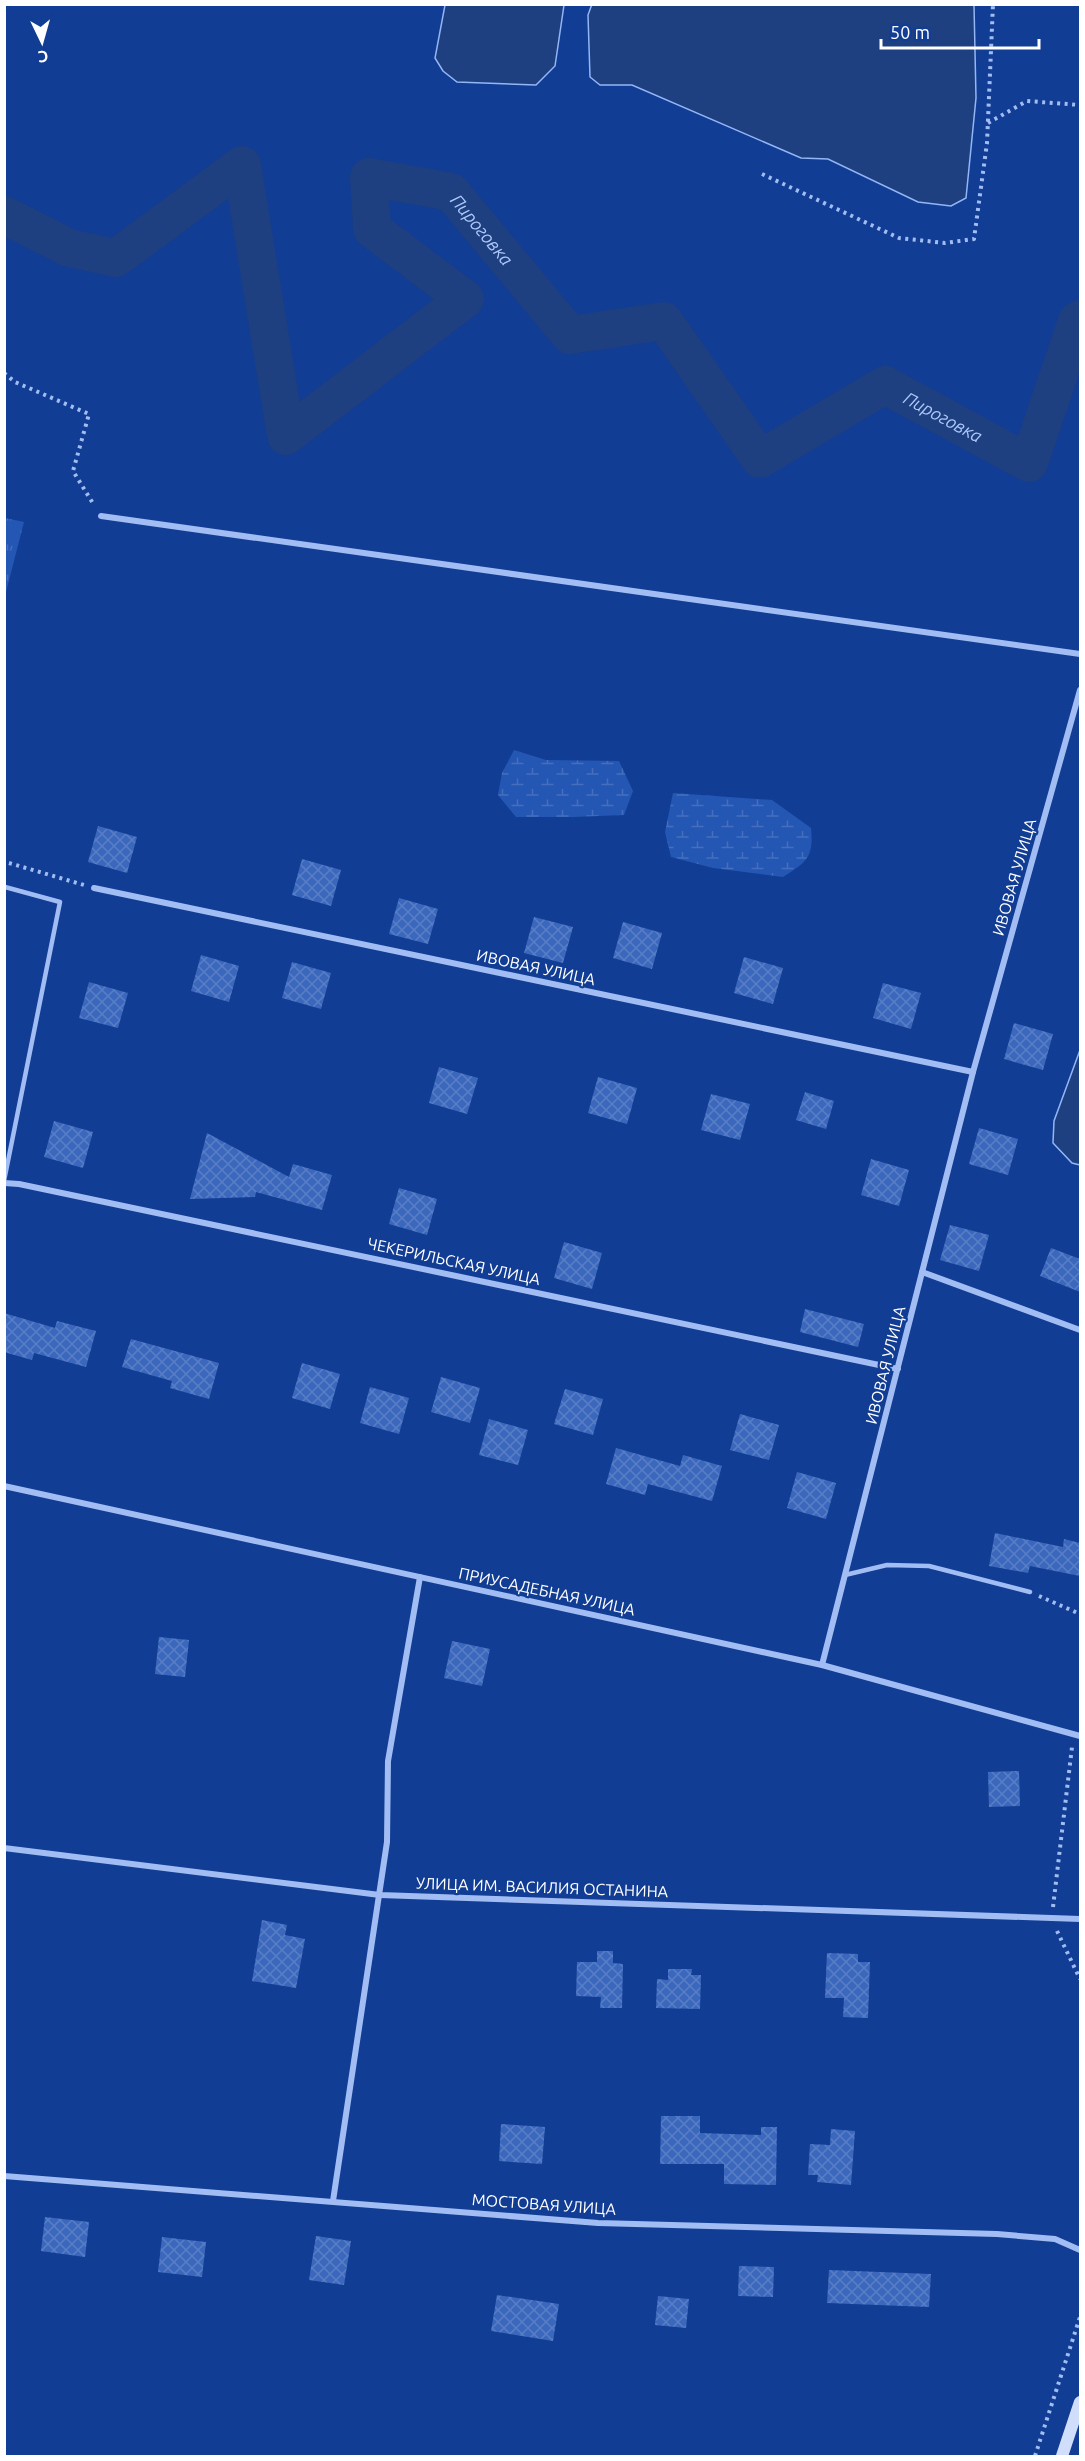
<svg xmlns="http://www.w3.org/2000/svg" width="1085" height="2461" font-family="Ubuntu,sans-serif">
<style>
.grass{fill:url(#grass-tufts)}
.wetland{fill:url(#wetland-marsh)}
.water{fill:#1e3f80;stroke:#93b6f6;stroke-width:1.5}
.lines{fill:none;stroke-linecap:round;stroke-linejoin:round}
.river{stroke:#1e3f80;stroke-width:38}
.building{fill:url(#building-cross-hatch)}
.path{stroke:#a1bdf3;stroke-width:4;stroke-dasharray:3 4.5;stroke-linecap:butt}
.lane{stroke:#a1bdf3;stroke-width:4.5}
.street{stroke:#a1bdf3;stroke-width:6}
.secondary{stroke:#d0defc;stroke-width:12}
.labels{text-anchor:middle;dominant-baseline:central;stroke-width:4.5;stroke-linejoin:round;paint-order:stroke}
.street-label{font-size:16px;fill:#fff;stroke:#123d94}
.water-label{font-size:18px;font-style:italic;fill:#adc8f9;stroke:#123d94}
</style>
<defs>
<pattern id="grass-tufts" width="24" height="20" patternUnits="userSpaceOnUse" patternTransform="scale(1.5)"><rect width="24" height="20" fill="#2456b3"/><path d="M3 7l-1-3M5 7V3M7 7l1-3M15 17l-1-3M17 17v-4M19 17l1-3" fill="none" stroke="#456fbe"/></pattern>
<pattern id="wetland-marsh" width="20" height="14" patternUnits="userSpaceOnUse" patternTransform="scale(1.5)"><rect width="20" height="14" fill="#2456b3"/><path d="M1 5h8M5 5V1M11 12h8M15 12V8" fill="none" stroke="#456fbe"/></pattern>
<pattern id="building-cross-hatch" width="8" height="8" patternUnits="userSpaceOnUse" patternTransform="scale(1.5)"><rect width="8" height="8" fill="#3b67bc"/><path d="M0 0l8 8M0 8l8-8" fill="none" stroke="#587ec6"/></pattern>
</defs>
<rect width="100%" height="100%" fill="#123d94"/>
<path class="grass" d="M5 518 24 522 5 596 4 518Z"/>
<g class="wetland">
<path d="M514 750 546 760 619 761 633 791 624 815 573 817H516L498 795 502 773Z"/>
<path d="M673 793 772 800 811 828C814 858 806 862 783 877L713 868 671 857 665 832Z"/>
</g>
<g class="water">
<path d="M592 4 974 5 976 98 966 198 951 206 918 202 828 159 801 158 632 85H600L590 77 588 15Z"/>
<path d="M445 5H564L555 66 536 85 457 82 443 71 435 58Z"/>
<path d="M1080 1050V1165L1072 1163 1053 1143 1054 1121Z"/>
</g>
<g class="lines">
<path class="river" id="s1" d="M4 215 69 248 116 258 242 165 286 436 465 299 372 229 369 177 451 192 570 335 664 321 760 459 885 385 1029 463 1077 321 1080 319"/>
</g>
<g class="building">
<path d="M98 826 137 837 127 873 88 862Z"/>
<path d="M302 859 341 870 331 906 292 895Z"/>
<path d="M399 898 438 909 428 944 389 934Z"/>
<path d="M534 917 573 927 563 963 524 953Z"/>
<path d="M623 922 662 933 652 969 613 958Z"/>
<path d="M201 955 239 966 229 1002 191 991Z"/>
<path d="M744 957 783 968 773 1004 734 993Z"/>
<path d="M292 962 331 973 321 1009 282 998Z"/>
<path d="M89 982 128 993 118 1028 79 1018Z"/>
<path d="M883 983 921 993 911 1029 873 1018Z"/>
<path d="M1014 1023 1053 1034 1043 1070 1004 1059Z"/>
<path d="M439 1067 478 1078 467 1114 429 1103Z"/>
<path d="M598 1077 637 1088 627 1124 588 1113Z"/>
<path d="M805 1092 834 1101 826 1129 796 1120Z"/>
<path d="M711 1094 750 1104 740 1140 701 1130Z"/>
<path d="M54 1121 93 1132 83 1168 44 1157Z"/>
<path d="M979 1128 1018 1139 1008 1175 969 1164Z"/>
<path d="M207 1133 289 1177 293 1164 332 1175 322 1210 256 1192 255 1197 190 1199Z"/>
<path d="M871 1159 909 1170 899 1206 861 1195Z"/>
<path d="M399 1188 437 1199 427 1235 389 1224Z"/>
<path d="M950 1225 989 1235 979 1271 940 1260Z"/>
<path d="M564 1242 602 1253 592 1289 554 1278Z"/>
<path d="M1051 1248 1080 1259V1292L1040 1276Z"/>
<path d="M805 1309 864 1324 858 1347 800 1332Z"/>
<path d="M4 1313 55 1328 57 1321 96 1331 86 1367 34 1353 32 1360 4 1352Z"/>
<path d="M131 1339 219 1363 209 1399 170 1388 172 1381 122 1367Z"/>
<path d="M302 1363 340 1374 330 1409 292 1398Z"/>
<path d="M441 1377 480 1388 470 1423 431 1412Z"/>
<path d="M370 1387 409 1398 399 1434 360 1423Z"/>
<path d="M565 1389 603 1399 593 1435 554 1424Z"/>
<path d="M740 1414 779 1425 769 1460 730 1450Z"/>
<path d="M489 1419 528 1430 518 1465 479 1455Z"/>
<path d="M616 1448 680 1466 683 1455 722 1466 712 1501 648 1484 645 1495 606 1484Z"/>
<path d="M797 1472 836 1483 826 1519 787 1508Z"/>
<path d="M995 1533 1063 1547 1064 1539 1080 1543V1576L1030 1566 1028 1573 989 1566Z"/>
<path d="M159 1637 189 1640 185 1677 155 1674Z"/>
<path d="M452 1641 490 1649 482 1686 444 1678Z"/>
<path d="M1019 1771 1020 1806 989 1807 988 1772Z"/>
<path d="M262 1920 287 1925 285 1935 305 1939 296 1988 252 1981Z"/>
<path d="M597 1951H613V1963L623 1964 622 2008H600L601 1997 576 1996 577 1962H597Z"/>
<path d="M827 1953 858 1954V1962H870L868 2018 843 2017 844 1998H825Z"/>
<path d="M668 1969H692L691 1975H701L700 2009 656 2008 657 1979 668 1980Z"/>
<path d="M661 2116H700V2133L761 2135V2127H777L776 2185 724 2184V2164H660Z"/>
<path d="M501 2124 545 2127 542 2164 499 2161Z"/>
<path d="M831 2129 855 2131 851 2185 817 2182 818 2175H808L810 2144 830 2145Z"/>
<path d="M45 2217 89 2222 85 2257 41 2251Z"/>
<path d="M316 2236 351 2241 344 2285 309 2280Z"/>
<path d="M162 2237 206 2242 202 2277 158 2272Z"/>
<path d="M739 2266 774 2267 773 2297 738 2296Z"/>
<path d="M829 2270 931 2274 929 2307 827 2303Z"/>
<path d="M497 2295 559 2304 553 2341 491 2331Z"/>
<path d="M658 2296 689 2299 686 2328 655 2325Z"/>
</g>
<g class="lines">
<g class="path">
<path d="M988 123 1027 101 1080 105"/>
<path d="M762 174 899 238 945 243 974 239 987 143 993 4"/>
<path d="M4 373 15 382 89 414 73 471 94 505"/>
<path d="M9 863 84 885"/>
<path d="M1039 1596 1080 1614"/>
<path d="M1053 1907 1072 1747"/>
<path d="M1057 1931 1080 1979"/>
<path d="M1035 2456 1080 2317"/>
</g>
<g class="lane">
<path d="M4 1181 60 902 5 887"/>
<path d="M845 1575 887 1565 929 1566 1030 1592"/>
</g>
<g class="street">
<path d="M101 516 1080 654"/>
<path d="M94 888 973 1072"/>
<path d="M4 1183 19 1184 898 1369"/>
<path d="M922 1272 1080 1330"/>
<path d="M4 1486 822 1665 1080 1736"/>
<path d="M822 1665 973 1072 1080 690"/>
<path d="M4 1848 380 1895 1080 1919"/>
<path d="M4 2176 598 2223 997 2234 1055 2239 1080 2250"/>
<path d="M333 2201 387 1842 388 1761 420 1577"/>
</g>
<path class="secondary" d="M1062 2456 1080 2402"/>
</g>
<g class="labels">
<g class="street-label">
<text transform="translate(1014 877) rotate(-74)">ИВОВАЯ УЛИЦА</text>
<text transform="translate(536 967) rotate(12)">ИВОВАЯ УЛИЦА</text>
<text transform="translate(454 1261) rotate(12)">ЧЕКЕРИЛЬСКАЯ УЛИЦА</text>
<text transform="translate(885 1365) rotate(-76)">ИВОВАЯ УЛИЦА</text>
<text transform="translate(547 1591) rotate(12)">ПРИУСАДЕБНАЯ УЛИЦА</text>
<text transform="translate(542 1887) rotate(2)">УЛИЦА ИМ. ВАСИЛИЯ ОСТАНИНА</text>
<text transform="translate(544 2204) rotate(4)">МОСТОВАЯ УЛИЦА</text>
</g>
<g class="water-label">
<text stroke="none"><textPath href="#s1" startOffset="1078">Пироговка</textPath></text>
<text stroke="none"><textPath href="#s1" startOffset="1690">Пироговка</textPath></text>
</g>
</g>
<rect width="1085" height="2461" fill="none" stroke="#ffffff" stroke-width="12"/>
<g transform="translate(42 42) rotate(175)" stroke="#123d94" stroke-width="4.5" paint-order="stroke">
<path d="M0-4.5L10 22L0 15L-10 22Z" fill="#ffffff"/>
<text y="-9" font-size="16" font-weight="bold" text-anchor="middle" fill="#ffffff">С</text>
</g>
<path d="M881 39v9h158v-9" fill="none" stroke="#ffffff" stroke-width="3"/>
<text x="890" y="39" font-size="18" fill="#ffffff" stroke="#123d94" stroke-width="4.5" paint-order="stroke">50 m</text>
</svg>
